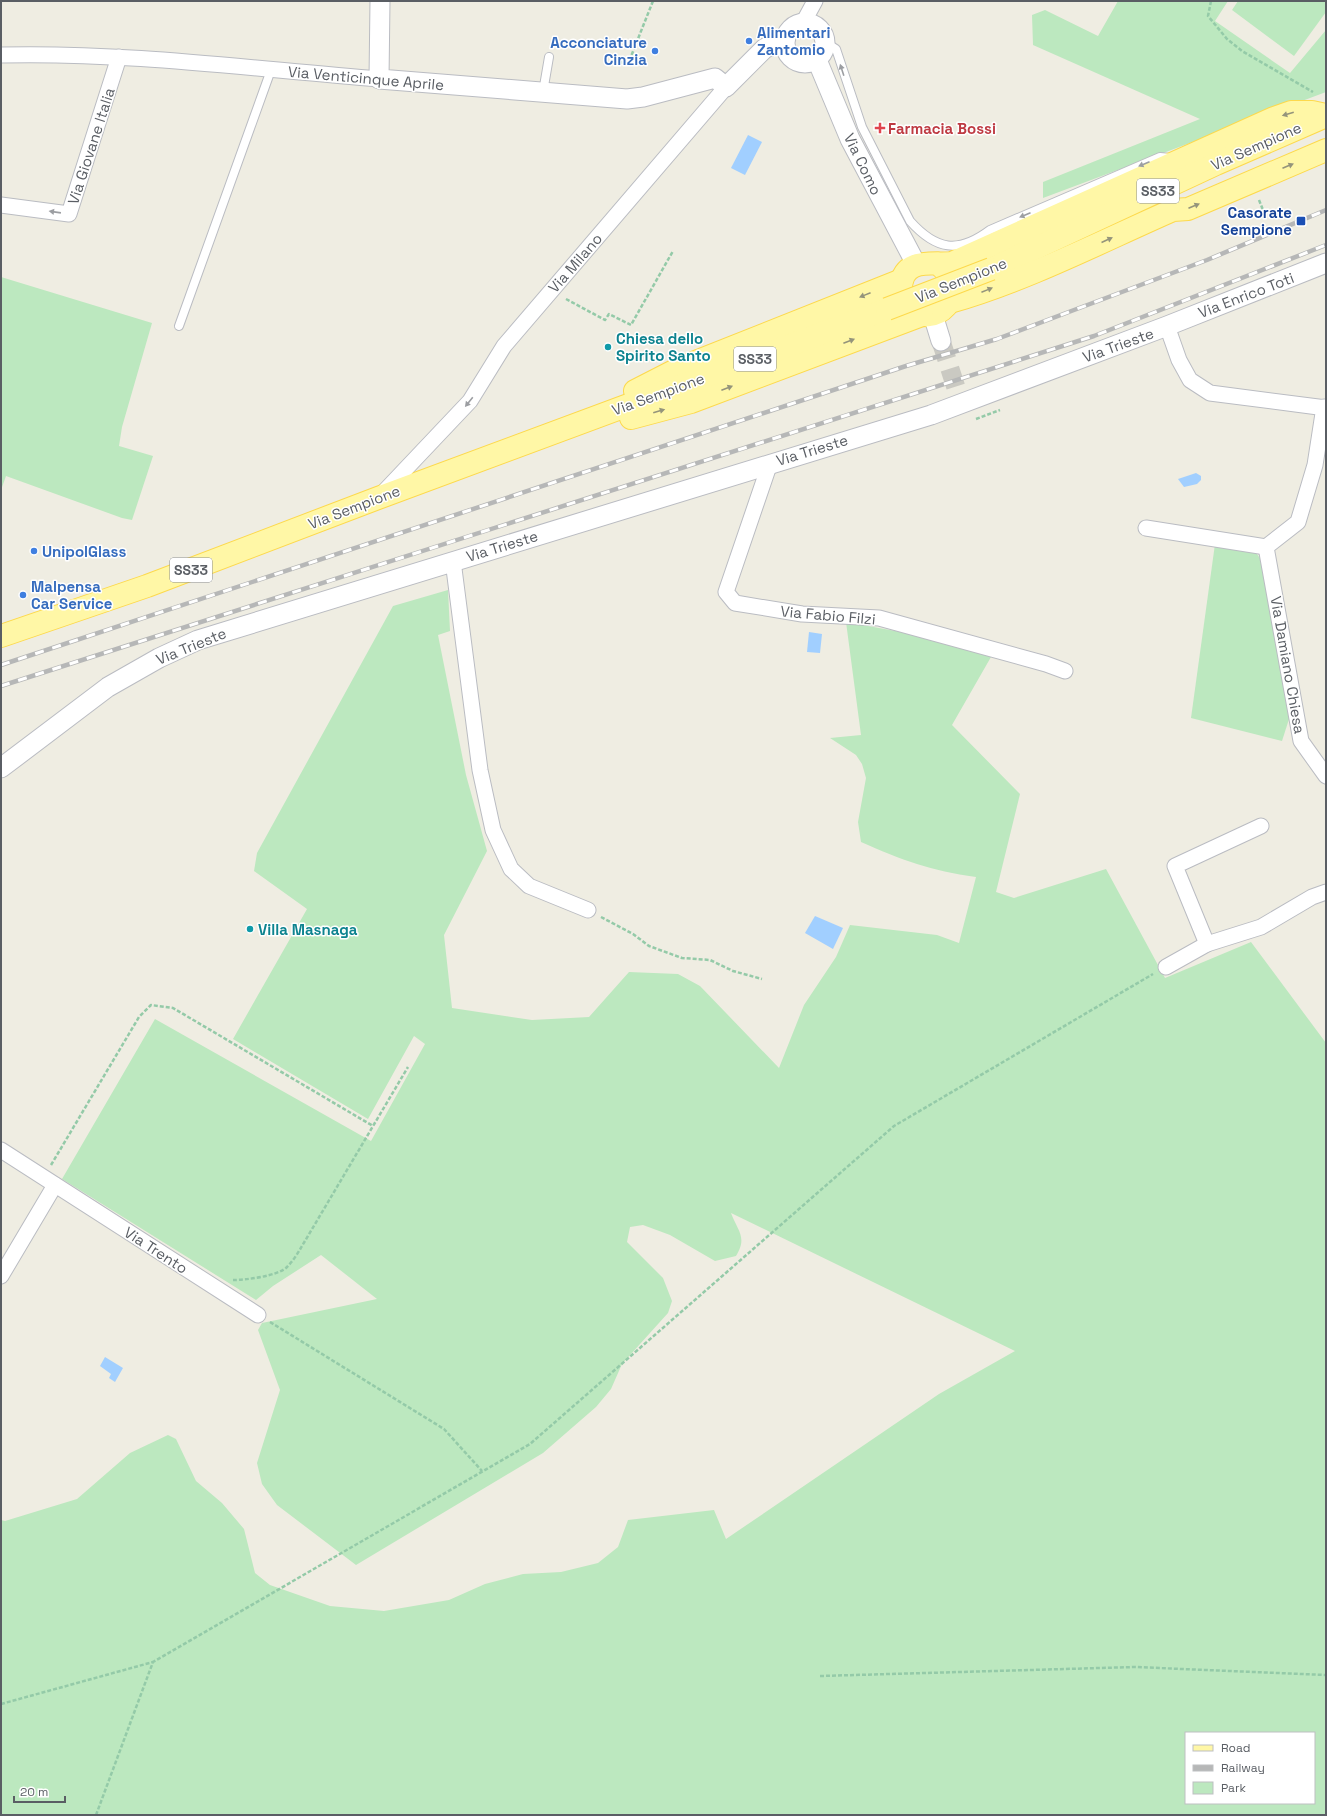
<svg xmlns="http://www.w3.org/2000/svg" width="1327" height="1816" font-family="'Space Grotesk',sans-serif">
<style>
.green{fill:#bce8bf;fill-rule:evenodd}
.water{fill:#a1cfff}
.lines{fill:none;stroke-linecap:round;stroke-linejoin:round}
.tertiary-tunnel{stroke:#cac9c2;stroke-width:19;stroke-dasharray:19 10;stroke-linecap:butt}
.service-casing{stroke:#babcc2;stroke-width:10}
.minor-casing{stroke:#babcc2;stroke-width:17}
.tertiary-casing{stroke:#babcc2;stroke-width:21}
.primary-casing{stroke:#fdd94c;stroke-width:24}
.path{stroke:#94caa8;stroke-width:2.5;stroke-dasharray:4 2;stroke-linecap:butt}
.service{stroke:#fff;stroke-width:8}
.minor{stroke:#fff;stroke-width:15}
.tertiary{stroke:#fff;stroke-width:19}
.primary{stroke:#fff7a6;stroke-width:22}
.rail-casing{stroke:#b6b7b7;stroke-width:4.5}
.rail{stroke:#fff;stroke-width:3;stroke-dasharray:9;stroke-linecap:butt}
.primary-bridge-casing{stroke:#fdd94c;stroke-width:24;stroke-linecap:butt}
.primary-bridge{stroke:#fff7a6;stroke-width:22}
.oneway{fill:#9c9ea2}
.oneway2{fill:#94947b}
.shop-dot{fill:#3f7fe0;stroke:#fff;stroke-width:1.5}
.health-dot{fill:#e0444e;stroke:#fff;stroke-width:1.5}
.transit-dot{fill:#1a4fb4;stroke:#fff;stroke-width:1.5}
.culture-dot{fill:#0f9aa8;stroke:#fff;stroke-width:1.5}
.labels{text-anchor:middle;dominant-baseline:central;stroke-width:3;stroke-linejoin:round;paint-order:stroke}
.shield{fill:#fff;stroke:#8c8e92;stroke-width:1}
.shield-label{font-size:14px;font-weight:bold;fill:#5a5e64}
.shop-label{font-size:15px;font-weight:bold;fill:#366cbe;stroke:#fff;text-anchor:start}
.street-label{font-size:15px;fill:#5a5e64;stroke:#fff}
.health-label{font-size:15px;font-weight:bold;fill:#be3a42;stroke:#fff;text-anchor:start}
.transit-label{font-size:15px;font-weight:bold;fill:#164399;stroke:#fff;text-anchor:end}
.culture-label{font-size:15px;font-weight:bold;fill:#0d838f;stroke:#fff;text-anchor:start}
</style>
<rect width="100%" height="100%" fill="#efede2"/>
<g class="green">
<path d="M1118 1H1228L1215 21 1290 73 1326 30V92L1043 198V182L1200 119 1033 45 1032 15 1045 10 1098 36Z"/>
<path d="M1238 1H1326V12L1294 56 1232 10Z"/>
<path d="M1 277 152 323 122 427 119 446 153 456 132 520 122 518 6 476 1 490Z"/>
<path d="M1215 544 1244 548 1257 554 1264 564 1290 716 1282 741 1191 718Z"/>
<path d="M448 590 450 631 438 635 466 775 487 851 444 935 452 1008 532 1020 589 1017 629 972 678 974 700 986 779 1068 804 1005 836 957 850 925 937 935 959 943 976 877C931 871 902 860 861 842L858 822 866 778 862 764 856 755 830 738 861 735 846 622 912 634 991 657 952 725 1020 794 996 892 1014 898 1106 869 1165 978 1251 942 1326 1043V1815H1V1520L5 1521 77 1499 130 1453 168 1435 176 1439 196 1481 222 1503 244 1529 255 1573 270 1585 330 1606 384 1611 449 1600 485 1584 523 1574 561 1572 598 1563 618 1547 628 1520 714 1510 726 1539 939 1394 1015 1351 731 1213C737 1230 748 1237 736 1256L715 1261 670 1235 643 1225 630 1227 627 1242 663 1278 672 1301 668 1313 622 1364 611 1389 596 1407 543 1453 356 1565 277 1505 262 1484 257 1463 280 1390 258 1330 262 1323 377 1299 321 1255 273 1286 256 1300 62 1179 155 1019 371 1141 425 1044 414 1036 368 1119 233 1039 307 909 254 871 257 853 393 606ZM1186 1733H1314V1803H1186Z"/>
</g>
<g class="water">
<path d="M748 135 762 142 745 175 731 168Z"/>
<path d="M1196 473 1201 476V480L1197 484 1184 487 1178 479Z"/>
<path d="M809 632 822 634 820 653 807 652Z"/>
<path d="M815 916 843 928 833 949 805 933Z"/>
<path d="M105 1357 123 1368 115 1382 109 1378 111 1374 100 1366Z"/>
</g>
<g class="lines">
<path class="tertiary-tunnel" d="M941 341 958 394"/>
<defs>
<g id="service">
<path d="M825 42 836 49 862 127 910 221C936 250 958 254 990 230L1160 157 1171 158"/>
<path d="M543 92 549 57"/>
<path d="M179 326 271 70"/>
</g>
<g id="minor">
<path d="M803 23 815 1"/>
<path d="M1 55C127 52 253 69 379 79"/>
<path d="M1 205 69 214 119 57"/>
<path d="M1167 326 1179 360 1190 380 1210 393 1326 408"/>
<path d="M1324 407 1315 465 1298 522 1266 547 1301 741 1326 776"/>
<path d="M770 463 726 592 735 603 802 614 879 618 1046 664 1065 671"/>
<path d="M381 495 470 401 504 346 726 87"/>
<path d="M1146 528 1266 547"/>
<path d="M453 561 480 770 493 830 511 869 529 886 588 910"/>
<path d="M1261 826 1175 866 1207 944 1261 927 1312 897 1326 892"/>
<path d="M1166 967 1207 944"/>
<path d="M1 1150 258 1315"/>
<path d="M1 1276 55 1185"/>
</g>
<g id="tertiary">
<path d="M380 1 379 79 627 99 643 97 715 78 726 87 765 48 784 42"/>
<circle cx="805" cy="43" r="20"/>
<path d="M817 60 850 139 916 264"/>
<path d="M933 315 941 341"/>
<path d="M1 768 108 687 159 658 198 640 931 415 1167 326 1326 263"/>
</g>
<g id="primary">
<path d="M938 264C975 292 933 334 907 306 902 300 901 293 901 286 904 257 932 265 952 263L1274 118 1291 112H1312L1326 115"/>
<path d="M991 269 1216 164 1326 116"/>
<path d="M950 302C1027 280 1100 242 1173 210L1188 209 1326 150"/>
<path d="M635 391 678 369 902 280"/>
<path d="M631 418 691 402 922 315"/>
<path d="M1 636 147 586 378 498 887 309"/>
</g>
</defs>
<use href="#service" class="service-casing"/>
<use href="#minor" class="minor-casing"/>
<use href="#tertiary" class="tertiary-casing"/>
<use href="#primary" class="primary-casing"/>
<g class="path">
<path d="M1211 1 1208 16 1227 39 1242 51 1313 92"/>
<path d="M620 62 628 64 653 1"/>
<path d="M1259 200 1265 215 1259 218"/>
<path d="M566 299 605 320 609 314 631 325 673 251"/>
<path d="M976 419 1000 410"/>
<path d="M601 917 633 934 649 946 682 958 710 960 733 971 762 979"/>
<path d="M51 1165 139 1017 151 1005 173 1008 373 1126"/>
<path d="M233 1280C246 1280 278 1276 287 1267 293 1261 298 1253 302 1246L408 1067"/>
<path d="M270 1322 444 1429 482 1471"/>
<path d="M820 1676 1135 1667 1326 1675"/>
<path d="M1 1704 153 1662"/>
<path d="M96 1815 153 1662 530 1444 894 1126 1153 974"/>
</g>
<use href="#service" class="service"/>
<use href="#minor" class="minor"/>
<use href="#tertiary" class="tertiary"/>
<use href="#primary" class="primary"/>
<defs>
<g id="rail">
<path d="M1 665 906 366 997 339 1074 310 1207 260 1326 210"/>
<path d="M1 686 1094 336 1326 245"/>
</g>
</defs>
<use href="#rail" class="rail-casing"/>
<use href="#rail" class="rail"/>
<defs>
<path id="primary-bridge" d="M887 309 991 269"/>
</defs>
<use href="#primary-bridge" class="primary-bridge-casing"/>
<use href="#primary-bridge" class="primary-bridge"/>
</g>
<defs><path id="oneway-solid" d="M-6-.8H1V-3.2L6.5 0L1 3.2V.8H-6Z"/></defs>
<g class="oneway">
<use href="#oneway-solid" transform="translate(842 70) rotate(-108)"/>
<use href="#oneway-solid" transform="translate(1144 164) rotate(157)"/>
<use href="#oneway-solid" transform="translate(55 212) rotate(-172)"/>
<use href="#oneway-solid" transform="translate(1025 215) rotate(157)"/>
<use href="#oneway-solid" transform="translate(469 402) rotate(129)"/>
</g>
<g class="oneway2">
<use href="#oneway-solid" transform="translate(1288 114) rotate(164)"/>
<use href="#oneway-solid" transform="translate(1288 166) rotate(-23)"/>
<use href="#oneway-solid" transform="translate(1194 206) rotate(-23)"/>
<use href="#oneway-solid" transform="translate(1107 240) rotate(-24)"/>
<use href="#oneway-solid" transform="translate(987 290) rotate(-22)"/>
<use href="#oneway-solid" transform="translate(865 295) rotate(158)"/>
<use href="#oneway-solid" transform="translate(849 341) rotate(-21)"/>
<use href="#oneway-solid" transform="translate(727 388) rotate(-21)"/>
<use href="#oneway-solid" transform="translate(659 411) rotate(-16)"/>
</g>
<g class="shop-dot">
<circle cx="749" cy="41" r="4"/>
<circle cx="655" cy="51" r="4"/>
<circle cx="34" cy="551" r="4"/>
<circle cx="23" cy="595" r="4"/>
</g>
<path class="health-dot" d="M878 122h4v4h4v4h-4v4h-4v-4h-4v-4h4z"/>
<rect class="transit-dot" x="1296" y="216" width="10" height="10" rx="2"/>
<g class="culture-dot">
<circle cx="608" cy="347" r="4"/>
<circle cx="250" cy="929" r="4"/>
</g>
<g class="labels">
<g class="shield">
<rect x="1137" y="179" width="42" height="24" rx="3"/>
<rect x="734" y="347" width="42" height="24" rx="3"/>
<rect x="170" y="558" width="42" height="24" rx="3"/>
</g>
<g class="shield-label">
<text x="1158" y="191">SS33</text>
<text x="755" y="359">SS33</text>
<text x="191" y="570">SS33</text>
</g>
<g class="shop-label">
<text x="757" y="32">Alimentari<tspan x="757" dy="17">Zantomio</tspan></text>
<text x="647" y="42" text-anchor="end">Acconciature<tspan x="647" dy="17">Cinzia</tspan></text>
<text x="42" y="551">UnipolGlass</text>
<text x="31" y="586">Malpensa<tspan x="31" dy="17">Car Service</tspan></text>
</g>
<g class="street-label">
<text transform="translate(366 78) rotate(5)">Via Venticinque Aprile</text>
<text transform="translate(91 146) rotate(-72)">Via Giovane Italia</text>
<text transform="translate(1256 146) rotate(-24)">Via Sempione</text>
<text transform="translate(863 164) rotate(64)">Via Como</text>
<text transform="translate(575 263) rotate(-49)">Via Milano</text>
<text transform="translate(961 280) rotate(-22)">Via Sempione</text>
<text transform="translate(1246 295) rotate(-21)">Via Enrico Toti</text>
<text transform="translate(1118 345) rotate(-20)">Via Trieste</text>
<text transform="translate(658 394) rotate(-20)">Via Sempione</text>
<text transform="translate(812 450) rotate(-17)">Via Trieste</text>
<text transform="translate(354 507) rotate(-21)">Via Sempione</text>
<text transform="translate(502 546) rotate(-17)">Via Trieste</text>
<text transform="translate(828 615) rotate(5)">Via Fabio Filzi</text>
<text transform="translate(191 646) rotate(-22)">Via Trieste</text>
<text transform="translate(1288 665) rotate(80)">Via Damiano Chiesa</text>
<text transform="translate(156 1250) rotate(33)">Via Trento</text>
</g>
<g class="health-label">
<text x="888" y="128">Farmacia Bossi</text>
</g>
<g class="transit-label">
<text x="1292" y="212">Casorate<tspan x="1292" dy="17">Sempione</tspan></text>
</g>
<g class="culture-label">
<text x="616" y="338">Chiesa dello<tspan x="616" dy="17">Spirito Santo</tspan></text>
<text x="258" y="929">Villa Masnaga</text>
</g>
</g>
<rect width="1327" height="1816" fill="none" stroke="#5a5e64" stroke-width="4"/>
<rect x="1185" y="1732" width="130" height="72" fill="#ffffff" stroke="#bdbfc1"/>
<rect x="1193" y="1745" width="20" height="6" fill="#fff7a6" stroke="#bdbfc1"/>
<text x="1221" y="1752" font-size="12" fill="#5a5e64">Road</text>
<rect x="1193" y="1765" width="20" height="6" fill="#b6b7b7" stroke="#bdbfc1"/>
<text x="1221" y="1772" font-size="12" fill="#5a5e64">Railway</text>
<rect x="1193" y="1782" width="20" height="12" fill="#bce8bf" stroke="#bdbfc1"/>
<text x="1221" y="1792" font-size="12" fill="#5a5e64">Park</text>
<path d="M14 1796v6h51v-6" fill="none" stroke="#5a5e64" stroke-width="2"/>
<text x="20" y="1796" font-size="12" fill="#5a5e64" stroke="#ffffff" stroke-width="3" paint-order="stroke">20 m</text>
</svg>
